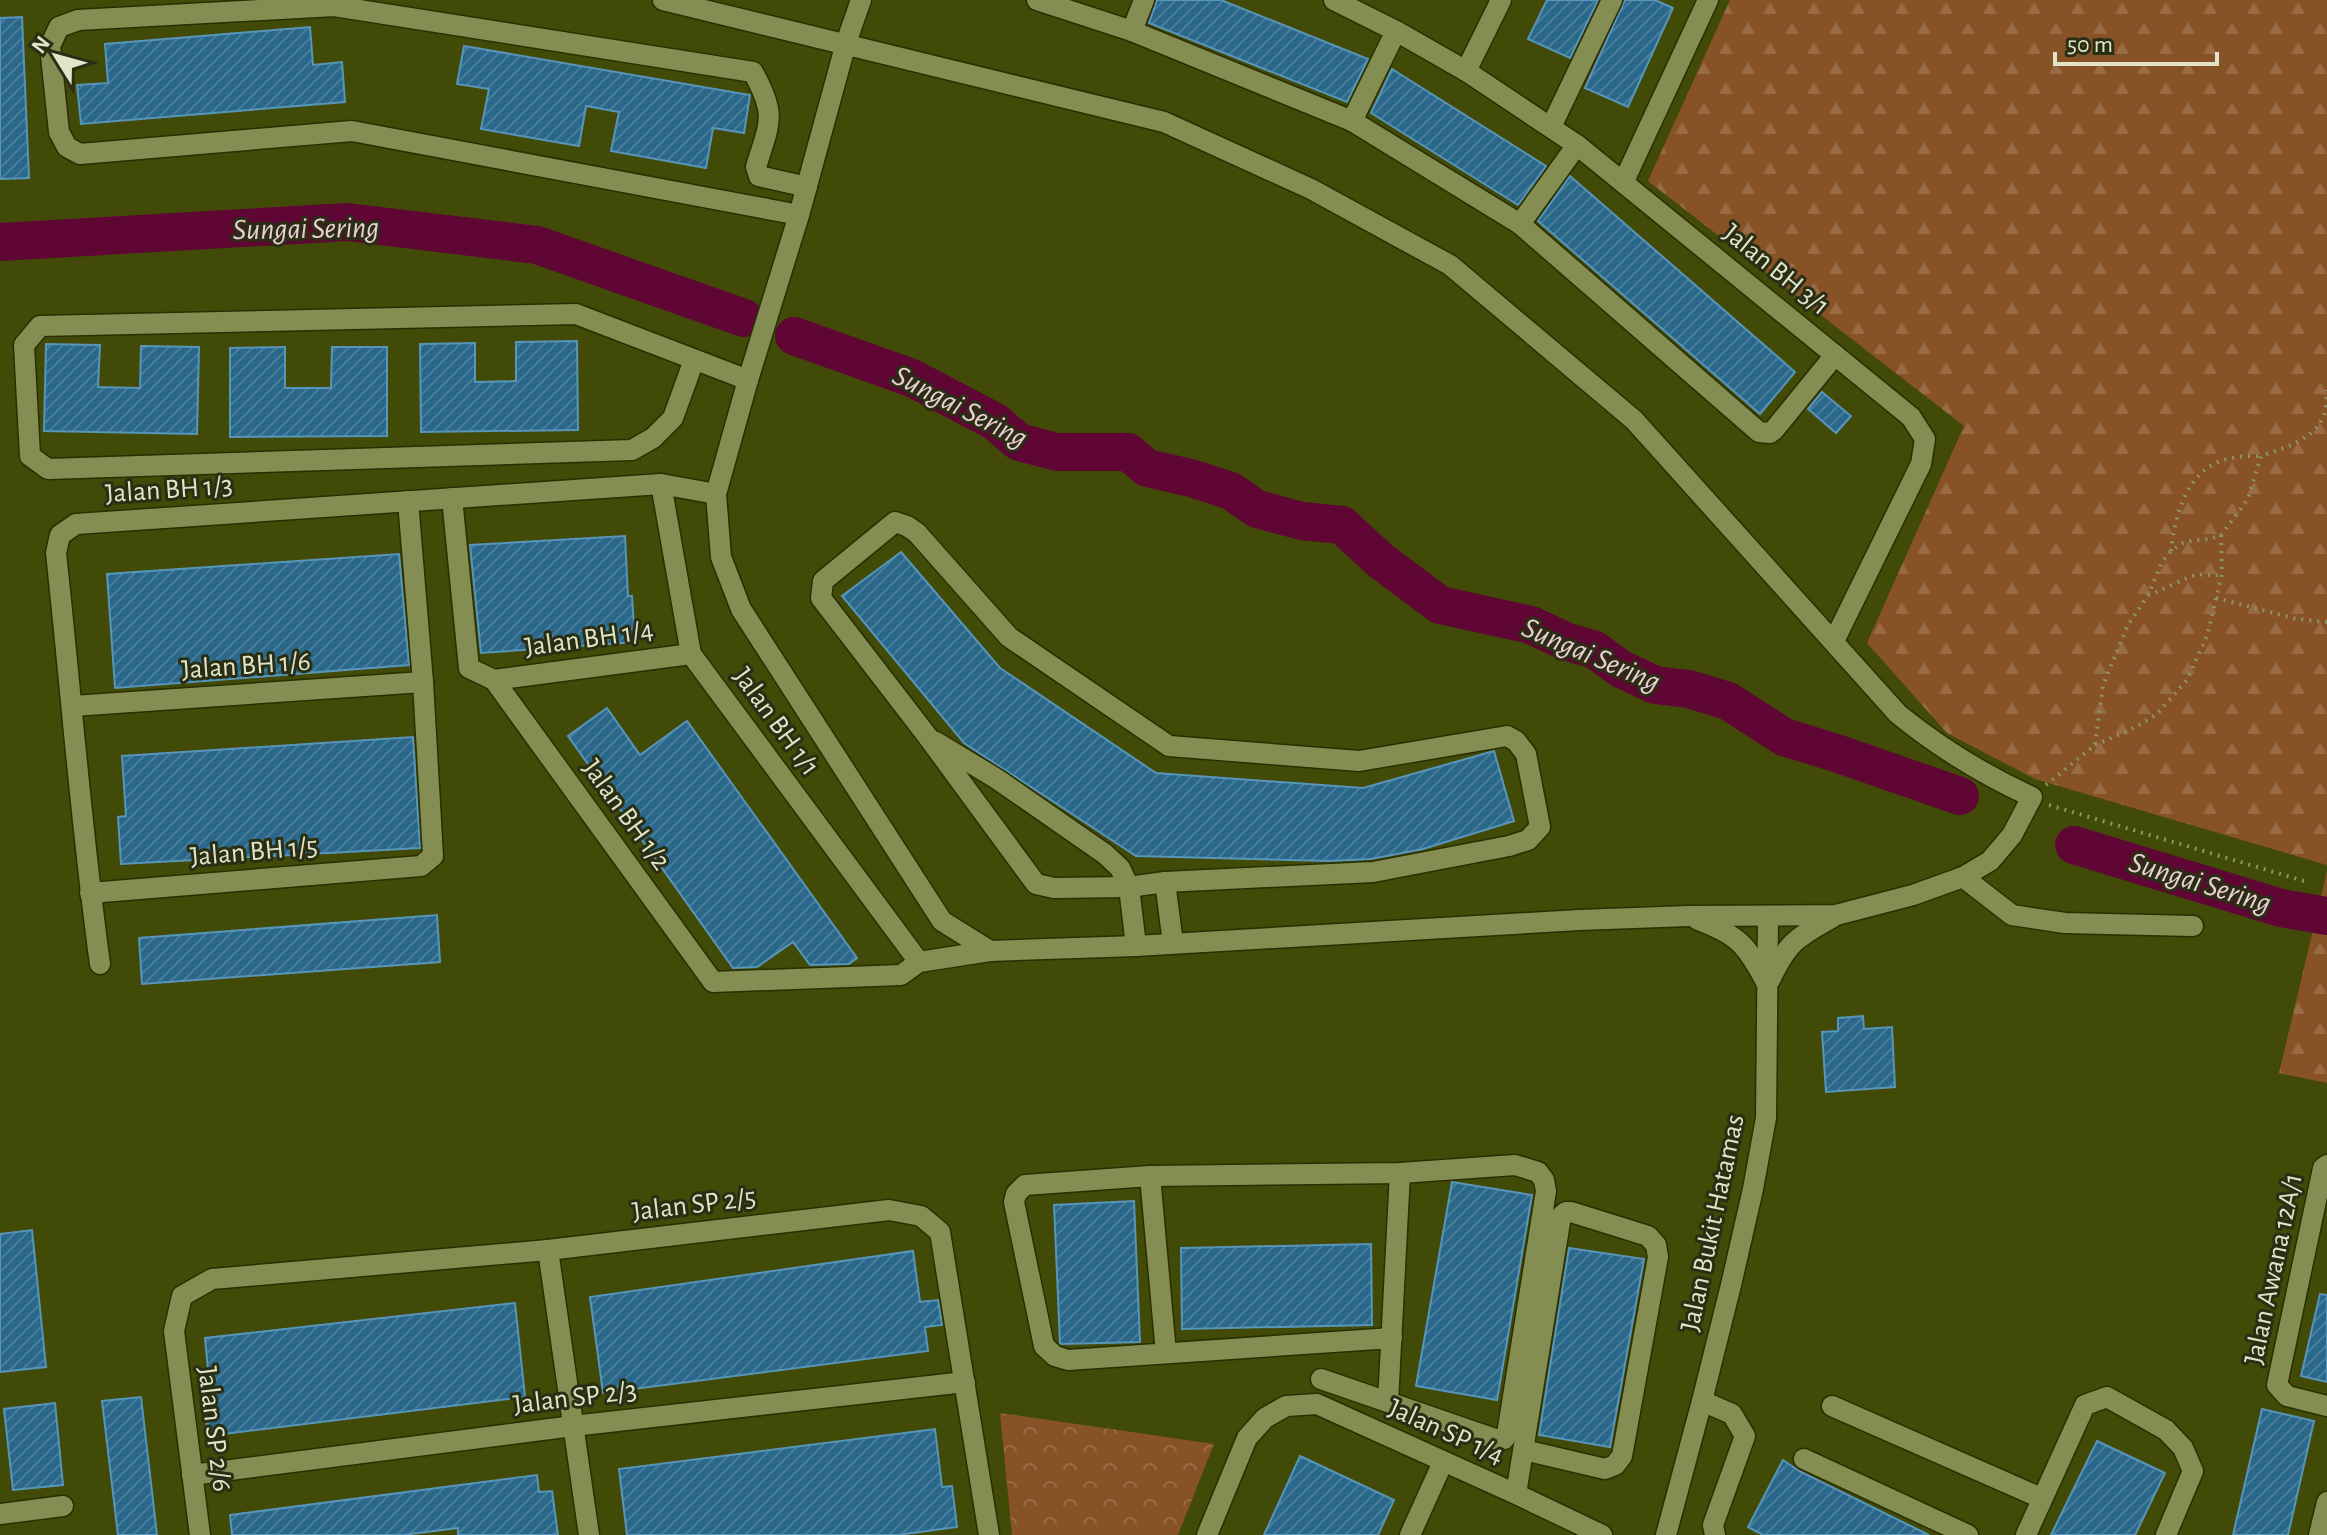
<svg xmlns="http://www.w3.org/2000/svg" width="2327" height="1535" font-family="'Alegreya Sans',sans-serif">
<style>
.forest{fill:url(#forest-firs)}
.park{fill:url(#park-crowns)}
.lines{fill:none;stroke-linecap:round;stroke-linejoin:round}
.river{stroke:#5f0634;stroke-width:38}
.building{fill:url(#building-hatch);stroke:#5895ba;stroke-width:2}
.minor-casing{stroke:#292f00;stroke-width:23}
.path{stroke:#8d9463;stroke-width:4;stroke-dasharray:2 6;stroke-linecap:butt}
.minor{stroke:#848e52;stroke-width:20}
.labels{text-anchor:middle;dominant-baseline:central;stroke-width:6;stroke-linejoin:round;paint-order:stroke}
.street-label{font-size:28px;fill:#dfe5c6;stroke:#2a2e14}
.water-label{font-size:30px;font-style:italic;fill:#edced7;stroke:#2a2e14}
</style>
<defs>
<pattern id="forest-firs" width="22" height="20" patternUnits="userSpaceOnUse" patternTransform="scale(2)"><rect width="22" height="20" fill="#885227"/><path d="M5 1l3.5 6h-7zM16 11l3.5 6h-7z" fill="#986b45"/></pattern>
<pattern id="park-crowns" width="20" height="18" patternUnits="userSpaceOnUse" patternTransform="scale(2)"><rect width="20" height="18" fill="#885227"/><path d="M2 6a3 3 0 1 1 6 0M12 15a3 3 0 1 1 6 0" fill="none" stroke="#986b45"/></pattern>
<pattern id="building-hatch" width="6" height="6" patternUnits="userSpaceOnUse" patternTransform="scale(2)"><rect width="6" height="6" fill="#29688a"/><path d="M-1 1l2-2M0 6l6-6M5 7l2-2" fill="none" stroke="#487d99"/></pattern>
</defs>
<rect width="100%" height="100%" fill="#424a08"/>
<g class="forest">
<path d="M1730 0H2327V865L2035 779 1947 733 1867 643 1964 426 1648 181Z"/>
<path d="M2327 871V1083L2279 1073Z"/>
</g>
<path class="park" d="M1000 1413 1214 1444 1178 1535H1012Z"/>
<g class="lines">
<g class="river">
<path d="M0 242 347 222 537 245 744 318"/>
<path d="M794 336 912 378 994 421 1019 442 1057 452H1128L1147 468 1191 478 1231 491 1257 509 1302 521 1342 525 1381 561 1440 605 1531 625 1565 641 1595 650 1621 669 1655 685 1689 689 1728 701 1784 737 1836 753 1960 796"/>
<path d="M2074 845 2281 908 2327 916"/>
</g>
</g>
<g class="building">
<path d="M1157 0H1221L1368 59 1347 102 1149 23Z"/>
<path d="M1547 0H1598L1570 58 1528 39Z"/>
<path d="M1625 0H1655L1673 8 1628 107 1585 88Z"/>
<path d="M22 17 29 178 0 179V18Z"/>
<path d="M310 27 313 65 342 62 345 102 81 124 77 85 108 83 105 44Z"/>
<path d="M464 46 750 95 744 133 713 128 706 168 611 151 619 112 586 106 579 146 481 129 489 89 457 84Z"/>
<path d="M1392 69 1546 166 1518 205 1371 113Z"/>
<path d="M1570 176 1795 372 1760 414 1538 221Z"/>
<path d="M577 341 578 430 421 432 420 344 475 343V382L516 381V342Z"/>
<path d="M46 344 100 345 98 387 140 388 141 346 199 347 197 434 44 431Z"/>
<path d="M285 347V388H331L332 347H387V436L230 437V348Z"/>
<path d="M1822 392 1851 416 1836 433 1808 409Z"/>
<path d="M625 536 628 596H632L635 642 481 653 470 545Z"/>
<path d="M901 552 1000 668 1156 773 1363 788 1494 751 1514 821 1423 849 1371 859 1329 861 1136 856 964 743 842 596Z"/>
<path d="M399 554 409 665 115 688 107 574Z"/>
<path d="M607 708 640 755 687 721 857 958 849 964 810 965 793 942 757 967 733 968 568 736Z"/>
<path d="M413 737 420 848 121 864 118 817 126 816 122 756Z"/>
<path d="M437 915 440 962 142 984 139 938Z"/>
<path d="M1863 1016 1864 1029 1892 1027 1895 1087 1826 1092 1822 1032 1838 1031V1018Z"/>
<path d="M1452 1182 1532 1195 1497 1400 1416 1386Z"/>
<path d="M1134 1201 1140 1342 1062 1344 1060 1343 1054 1205Z"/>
<path d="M32 1230 46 1367 0 1372V1234Z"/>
<path d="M1371 1244 1372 1325 1182 1329 1181 1248Z"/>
<path d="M1569 1248 1644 1259 1610 1447 1539 1435Z"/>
<path d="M913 1251 920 1302 938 1300 942 1325 925 1327 928 1351 603 1393 590 1297Z"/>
<path d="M2320 1294 2327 1295V1382L2301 1376Z"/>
<path d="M515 1303 525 1397 208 1436 203 1393 210 1392 205 1338Z"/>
<path d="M141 1397 157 1535H118L102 1401Z"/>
<path d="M55 1403 63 1485 13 1490 4 1409Z"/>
<path d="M2262 1409 2314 1421 2288 1535H2233Z"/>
<path d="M935 1429 942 1487 952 1486 957 1527 898 1535H627L619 1469Z"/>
<path d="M2097 1441 2165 1473 2135 1535H2051Z"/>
<path d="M1300 1456 1394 1500 1378 1535H1264Z"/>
<path d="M1783 1460 1799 1471 1929 1535H1763L1748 1527Z"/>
<path d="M537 1475 539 1492 552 1491 558 1535H458V1528L403 1535H232L230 1515Z"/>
</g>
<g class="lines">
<defs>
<g id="minor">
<path d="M663 0 1164 122 1311 189 1450 265 1634 420 1898 714C1941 749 1982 774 2032 797L2012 835 1990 861 1963 877 1913 895 1836 915 1689 916 1579 920 1136 946 990 951 942 921 741 609 721 557 716 494 748 380 799 215 846 43 861 0"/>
<path d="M1037 0 1132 31 1352 121 1520 224 1759 432 1770 433 1774 430 1835 355"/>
<path d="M1334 0 1396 31 1466 71 1577 145 1911 417 1925 439 1921 464 1834 641"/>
<path d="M1132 31 1144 0"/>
<path d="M1466 71 1501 0"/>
<path d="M1352 121 1396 31"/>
<path d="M1551 127 1612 0"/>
<path d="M1624 181 1708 0"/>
<path d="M799 215 352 131 80 154 67 147 59 132 50 46 59 27 78 20 334 6 753 72C777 116 770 121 756 167L759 176 807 187"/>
<path d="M1520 224 1577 145"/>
<path d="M694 360 673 418 653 438 632 450 48 469 30 456 24 345 40 326 576 314 748 380"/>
<path d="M661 484 691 654 919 962"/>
<path d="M452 498 469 668 494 680 713 982 901 975 919 962 990 951"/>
<path d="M895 522 907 526 917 533 1009 637 1169 746 1359 761 1507 736 1516 741 1526 754 1540 827 1528 840 1509 846 1373 872 1165 882 1129 887 1054 888 1036 884 928 737 821 598 823 581Z"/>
<path d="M494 680 691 654"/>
<path d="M73 706 423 682"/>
<path d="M936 742 997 779 1105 854 1120 868 1129 887 1136 946"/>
<path d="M1963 877 2012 915 2065 923 2193 926"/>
<path d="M1165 882 1173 943"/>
<path d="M90 893 421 866 433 856 423 682 408 501"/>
<path d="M1698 920C1738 935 1746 944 1766 982"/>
<path d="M100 964C81 828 71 690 56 553L60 535 76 524 661 484 716 494"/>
<path d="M1770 980C1789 940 1797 938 1833 917"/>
<path d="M2327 1165 2323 1168 2277 1385 2287 1396 2327 1406"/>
<path d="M1150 1176 1166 1353"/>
<path d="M548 1250 589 1535"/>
<path d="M1321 1379 1498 1440 1504 1439 1507 1434 1546 1191 1544 1180 1538 1172 1515 1165 1400 1173 1150 1176 1025 1185 1016 1194 1014 1202 1044 1346 1055 1356 1068 1360 1392 1338"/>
<path d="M1702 1401 1732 1414 1745 1436 1713 1525 1715 1535"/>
<path d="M1388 1402 1400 1173"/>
<path d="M1832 1406 2041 1498"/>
<path d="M1804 1459 1968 1535"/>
<path d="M192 1475 573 1426 965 1382"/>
<path d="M1516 1494 1561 1216 1566 1212H1571L1648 1236 1656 1245 1658 1257 1622 1456 1615 1465 1605 1469 1524 1450"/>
<path d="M0 1514 63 1506"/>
<path d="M200 1535 174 1331 182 1296 212 1279 548 1250 889 1210 921 1216 940 1232 989 1535"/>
<path d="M1207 1535 1247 1438 1265 1418 1286 1406 1317 1404 1516 1494 1602 1535"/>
<path d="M1410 1535 1443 1462"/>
<path d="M1666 1535 1702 1401 1731 1285 1753 1189 1766 1118 1768 917"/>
<path d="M2026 1535 2085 1405 2107 1397 2166 1430 2183 1448 2193 1471 2166 1535"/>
<path d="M2319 1535 2327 1502"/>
</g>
</defs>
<use href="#minor" class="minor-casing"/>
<g class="path">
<path d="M2171 551C2175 515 2187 468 2228 459 2239 456 2250 456 2261 456"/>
<path d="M2148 595C2162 591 2185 577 2197 575 2206 573 2213 577 2222 574"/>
<path d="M2216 598 2297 619 2327 622"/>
<path d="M2095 745 2128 731 2156 715 2187 680 2207 636 2222 574 2221 535"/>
<path d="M2046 785 2095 745 2103 685 2128 625 2148 595 2162 562 2171 551 2183 543 2196 540 2210 539 2221 535 2248 499 2261 456C2284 448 2314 440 2324 415 2327 408 2326 398 2327 390"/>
<path d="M2049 805 2304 881"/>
</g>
<use href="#minor" class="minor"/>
</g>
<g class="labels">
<g class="street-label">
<text transform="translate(1776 270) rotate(39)">Jalan BH 3/1</text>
<text transform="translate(169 490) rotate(-4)">Jalan BH 1/3</text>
<text transform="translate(589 639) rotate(-8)">Jalan BH 1/4</text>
<text transform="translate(246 666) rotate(-4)">Jalan BH 1/6</text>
<text transform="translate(776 722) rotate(54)">Jalan BH 1/1</text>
<text transform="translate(626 815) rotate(54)">Jalan BH 1/2</text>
<text transform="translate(254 852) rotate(-5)">Jalan BH 1/5</text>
<text transform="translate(694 1205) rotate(-7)">Jalan SP 2/5</text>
<text transform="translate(1713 1223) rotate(-78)">Jalan Bukit Hatamas</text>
<text transform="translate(2274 1269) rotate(-78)">Jalan Awana 12A/1</text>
<text transform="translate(575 1398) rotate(-7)">Jalan SP 2/3</text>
<text transform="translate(214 1429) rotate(83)">Jalan SP 2/6</text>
<text transform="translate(1446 1432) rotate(24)">Jalan SP 1/4</text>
</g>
<g class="water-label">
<text transform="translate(306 229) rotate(-1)">Sungai Sering</text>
<text transform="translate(960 407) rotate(27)">Sungai Sering</text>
<text transform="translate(1591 655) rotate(23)">Sungai Sering</text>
<text transform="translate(2200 883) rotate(17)">Sungai Sering</text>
</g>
</g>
<g transform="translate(56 56) rotate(307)" stroke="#2a2e14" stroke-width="6" paint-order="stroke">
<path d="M0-6L14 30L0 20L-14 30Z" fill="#dfe5c6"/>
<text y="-12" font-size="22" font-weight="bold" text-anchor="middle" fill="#dfe5c6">N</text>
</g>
<path d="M2055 52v12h162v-12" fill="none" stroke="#dfe5c6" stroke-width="4"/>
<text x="2067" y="52" font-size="24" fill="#dfe5c6" stroke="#2a2e14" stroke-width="6" paint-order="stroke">50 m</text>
</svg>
